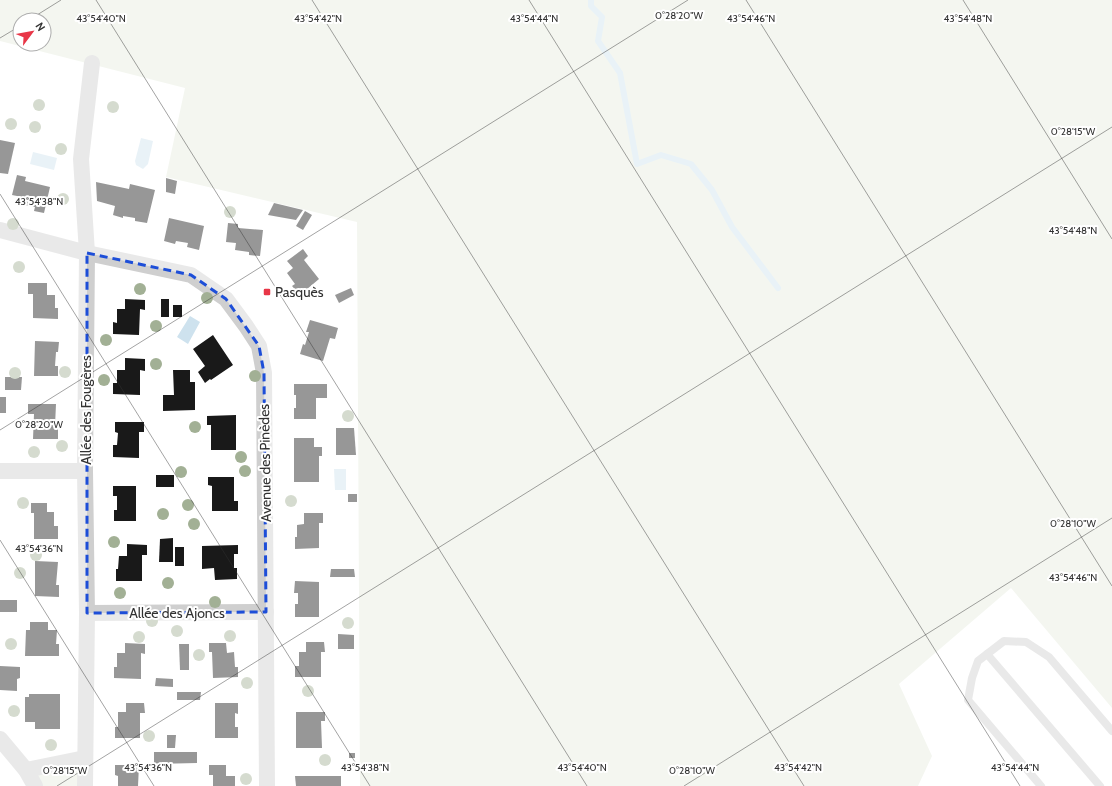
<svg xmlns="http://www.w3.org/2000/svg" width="1112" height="786" font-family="Cabin,sans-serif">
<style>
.green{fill:#e6ecde;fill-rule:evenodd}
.water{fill:#cee2ee}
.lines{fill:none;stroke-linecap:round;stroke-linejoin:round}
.stream{stroke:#cee2ee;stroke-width:6}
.building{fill:#191919}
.service{stroke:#cfcfcf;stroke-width:8}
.minor{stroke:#cfcfcf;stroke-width:16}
.tree{fill:#a2b095}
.marked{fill:none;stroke:#1d4ed8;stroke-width:3;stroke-dasharray:8 5;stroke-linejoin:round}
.ticks{fill:none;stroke:#323232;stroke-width:1;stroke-opacity:0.45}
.poi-dot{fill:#e83647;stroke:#fff;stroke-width:1.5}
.labels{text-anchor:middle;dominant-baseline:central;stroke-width:4;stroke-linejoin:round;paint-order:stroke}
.poi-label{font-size:14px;fill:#323232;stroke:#fff;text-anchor:start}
.street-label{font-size:14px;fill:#323232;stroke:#fff}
.ticks-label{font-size:10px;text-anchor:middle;fill:#323232;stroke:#fff;stroke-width:4;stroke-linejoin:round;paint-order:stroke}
</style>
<rect width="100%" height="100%" fill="#fff"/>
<g class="green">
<path d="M0 0H1112V708L1011 588 899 684 932 756 918 786H360L357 222 166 177 185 88 0 41ZM20 20H44V44H20Z"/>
<path d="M79 767V786H40L34 776Z"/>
</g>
<g class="water">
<path d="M141 138 153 141 148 164 143 169 136 165 135 161Z"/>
<path d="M33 152 57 158 54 170 30 164Z"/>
<path d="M190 316 200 322 188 344 177 337Z"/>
<path d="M334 469H346V490H335Z"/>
</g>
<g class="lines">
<path class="stream" d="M591 0V6L602 17 598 41 620 73 637 164 661 155 691 164 712 190 732 227 778 288"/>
</g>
<g class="building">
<path d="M0 140 15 143 8 174 0 173Z"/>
<path d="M17 175 26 177 25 181 50 187 44 213 34 211 35 207 20 204 22 197 12 195Z"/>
<path d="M166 178 177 181 175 194 166 192Z"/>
<path d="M96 182 129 189 130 184 155 190 147 223 135 221V218L123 216V218L113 215 115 206 97 201Z"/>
<path d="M274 203 303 210 296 220 268 215Z"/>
<path d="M305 211 312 215 303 230 296 226Z"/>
<path d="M169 218 204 226 199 250 187 247 188 243 176 241 175 244 164 241Z"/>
<path d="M228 223 238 224V228L263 230 260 256 249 255V252L235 250 236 243 226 242Z"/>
<path d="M303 249 308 256 304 260 319 279 300 295 292 286 295 284 287 273 293 268 287 261Z"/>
<path d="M28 283H47V295H55V308H58V319L33 318V294H28Z"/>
<path d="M351 288 354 295 339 303 335 295Z"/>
<path d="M125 299 145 300V310L140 309 139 335 113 334V322L117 323V309H125Z"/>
<rect x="161" y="299" width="8" height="18"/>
<rect x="173" y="305" width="9" height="12"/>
<path d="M310 320 338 328 335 339 330 338 323 361 300 354 303 344 305 345 309 332H306Z"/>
<path d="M213 335 233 365 211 380 210 379 205 383 198 372 205 366 193 349Z"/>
<path d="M35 341 59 342 58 352H56L55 366H58V376H34Z"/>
<path d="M125 358 145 359V371L140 370V395L113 394V383H117V370H125Z"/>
<path d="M173 370H190V382H195V410L163 411V395H174Z"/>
<path d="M5 377H22L21 390H5Z"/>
<path d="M294 384H327V398H316V419H294V408H296V395H294Z"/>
<rect x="0" y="397" width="6" height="16"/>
<path d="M28 404H56L55 426H58V439H33L34 414H28Z"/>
<path d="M236 415V450H211V425H207V416Z"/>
<path d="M115 422H144V432H139V458L113 457V445H117L118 433 115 432Z"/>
<path d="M336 428H354L356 455H336Z"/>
<path d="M294 438H314V447H322V456H319V482H294Z"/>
<rect x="156" y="475" width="18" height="12"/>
<path d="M208 477H234V501H238V511H212V486L208 485Z"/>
<path d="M113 486H136V521H114V510H117V496H113Z"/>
<rect x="348" y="494" width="9" height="8"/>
<path d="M31 503H47V512H54V526H58V539H34V513H31Z"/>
<path d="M304 513H323V523H319V548L295 549V537H297V525L304 524Z"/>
<path d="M173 538V562H159L160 539Z"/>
<path d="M127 544 147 545V555H142V581H116V569H118L119 556H127Z"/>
<path d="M238 545V554H234V568H237V579L215 580 214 568 202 569V546Z"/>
<rect x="175" y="547" width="9" height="19"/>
<path d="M35 561 58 562 56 585H59V597L35 596Z"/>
<path d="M331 569H354L355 577H330Z"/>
<path d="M295 581 319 582V617H295V604H298V593H294Z"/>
<rect x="0" y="600" width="17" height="12"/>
<path d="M30 622H48V630H57L56 644H59V656H25L26 630H30Z"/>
<path d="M338 634 354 635V649H338Z"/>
<path d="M306 642H324L325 652H321V677H295V666H299V652H306Z"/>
<path d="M125 643 145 644V654L141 653V679L114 678V667H117V653H125Z"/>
<path d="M209 643H226L227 653 234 652 235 667H238V677L213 678 212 652H209Z"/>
<path d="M179 644H189V670H180Z"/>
<path d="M0 666 20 667V678L17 679V691L0 690Z"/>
<path d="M156 678 173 679V687L155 686Z"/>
<path d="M177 692H201L200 700H177Z"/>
<path d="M29 694H60V729H35V722H25V697H29Z"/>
<path d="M126 703H144L145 713H140V738H115V727H118V712H126Z"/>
<path d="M215 703H238V714L235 713V727H238V738H215Z"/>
<path d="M296 712H325V721H321L322 748H296Z"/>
<path d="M167 735H176L175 748H167Z"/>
<path d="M154 752H197V763L154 764Z"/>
<rect x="349" y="753" width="6" height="5"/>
<path d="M115 765H139L138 786H118V776L115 775Z"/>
<path d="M209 765H226V776H235V786H213V775H209Z"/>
<path d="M295 776H341V786H296Z"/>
</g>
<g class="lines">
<g class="service">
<path d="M987 654 1100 786"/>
<path d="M1041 786 968 700 972 678 978 661 1004 641 1026 642 1049 657 1112 731"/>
</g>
<g class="minor">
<path d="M0 230 87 253 191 275 226 299 246 326 259 346 264 373 267 786"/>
<path d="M0 471H85"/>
<path d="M87 613 266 612"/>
<path d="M0 739 26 770 35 786"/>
<path d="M26 770 85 758"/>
<path d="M85 786 87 613 85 471 87 253 81 159 92 63"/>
</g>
</g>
<g class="tree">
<circle cx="39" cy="105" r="6"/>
<circle cx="113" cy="107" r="6"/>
<circle cx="11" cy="124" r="6"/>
<circle cx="35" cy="127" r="6"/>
<circle cx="61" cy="149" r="6"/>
<circle cx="63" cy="199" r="6"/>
<circle cx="230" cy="212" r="6"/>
<circle cx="13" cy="224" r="6"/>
<circle cx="19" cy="267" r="6"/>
<circle cx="140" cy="289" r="6"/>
<circle cx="207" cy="298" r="6"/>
<circle cx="156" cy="326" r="6"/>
<circle cx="106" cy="340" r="6"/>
<circle cx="156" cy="364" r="6"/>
<circle cx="65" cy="372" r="6"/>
<circle cx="15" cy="373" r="6"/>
<circle cx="255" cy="376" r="6"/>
<circle cx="104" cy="380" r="6"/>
<circle cx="348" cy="416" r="6"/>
<circle cx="195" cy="427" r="6"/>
<circle cx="62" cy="446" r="6"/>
<circle cx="34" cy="452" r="6"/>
<circle cx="241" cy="457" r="6"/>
<circle cx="245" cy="471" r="6"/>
<circle cx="181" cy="472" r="6"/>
<circle cx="291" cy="501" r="6"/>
<circle cx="23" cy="503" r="6"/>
<circle cx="188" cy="505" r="6"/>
<circle cx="163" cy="514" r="6"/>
<circle cx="194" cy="524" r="6"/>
<circle cx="114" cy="542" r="6"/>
<circle cx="36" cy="555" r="6"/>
<circle cx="20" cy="573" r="6"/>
<circle cx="168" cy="583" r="6"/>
<circle cx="120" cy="593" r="6"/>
<circle cx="215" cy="602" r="6"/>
<circle cx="152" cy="621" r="6"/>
<circle cx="348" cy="623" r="6"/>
<circle cx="177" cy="631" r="6"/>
<circle cx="230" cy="636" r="6"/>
<circle cx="139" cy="637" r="6"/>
<circle cx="11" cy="644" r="6"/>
<circle cx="199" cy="655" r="6"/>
<circle cx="247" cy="683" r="6"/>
<circle cx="308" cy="691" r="6"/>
<circle cx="14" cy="711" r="6"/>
<circle cx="149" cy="736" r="6"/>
<circle cx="51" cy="745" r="6"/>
<circle cx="325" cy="760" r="6"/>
<circle cx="246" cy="779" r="6"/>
</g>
<path d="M0 0H1112V786H0ZM87 253 191 275 226 299 259 346 264 373 266 612 87 613Z" fill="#fff" fill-opacity=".55" fill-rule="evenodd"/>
<path class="marked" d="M87 253 191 275 226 299 259 346 264 373 266 612 87 613Z"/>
<path class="ticks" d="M96 0 587 786M312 0 804 786M529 0 1020 786M746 0 1112 586M963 0 1112 239M29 20 61 0M0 38 20 26M0 194 370 786M0 430 688 0M0 540 154 786M57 786 1112 127M684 786 1112 518"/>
<rect class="poi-dot" x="263" y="288" width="8" height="8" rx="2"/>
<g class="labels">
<g class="poi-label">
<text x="275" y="292">Pasquès</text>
</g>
<g class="street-label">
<text transform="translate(86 410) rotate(-90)">Allée des Fougères</text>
<text transform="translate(265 463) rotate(-91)">Avenue des Pinèdes</text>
<text x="177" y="613">Allée des Ajoncs</text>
</g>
</g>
<g class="ticks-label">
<text x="679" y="19">0°28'20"W</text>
<text x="101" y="22">43°54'40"N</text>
<text x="318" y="22">43°54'42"N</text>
<text x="534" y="22">43°54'44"N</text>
<text x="751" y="22">43°54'46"N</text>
<text x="968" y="22">43°54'48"N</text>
<text x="1073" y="135">0°28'15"W</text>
<text x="39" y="205">43°54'38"N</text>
<text x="1073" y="234">43°54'48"N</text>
<text x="39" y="428">0°28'20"W</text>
<text x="1073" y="527">0°28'10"W</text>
<text x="39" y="552">43°54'36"N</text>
<text x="1073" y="581">43°54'46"N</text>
<text x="148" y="771">43°54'36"N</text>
<text x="365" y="771">43°54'38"N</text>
<text x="582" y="771">43°54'40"N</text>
<text x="798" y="771">43°54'42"N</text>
<text x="1015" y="771">43°54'44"N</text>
<text x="65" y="774">0°28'15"W</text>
<text x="692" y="774">0°28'10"W</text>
</g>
<g transform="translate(32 32) rotate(58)"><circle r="19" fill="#ffffff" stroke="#adadad"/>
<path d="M0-3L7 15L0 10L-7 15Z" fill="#e83647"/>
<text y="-6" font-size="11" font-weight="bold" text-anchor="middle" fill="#323232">N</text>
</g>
</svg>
